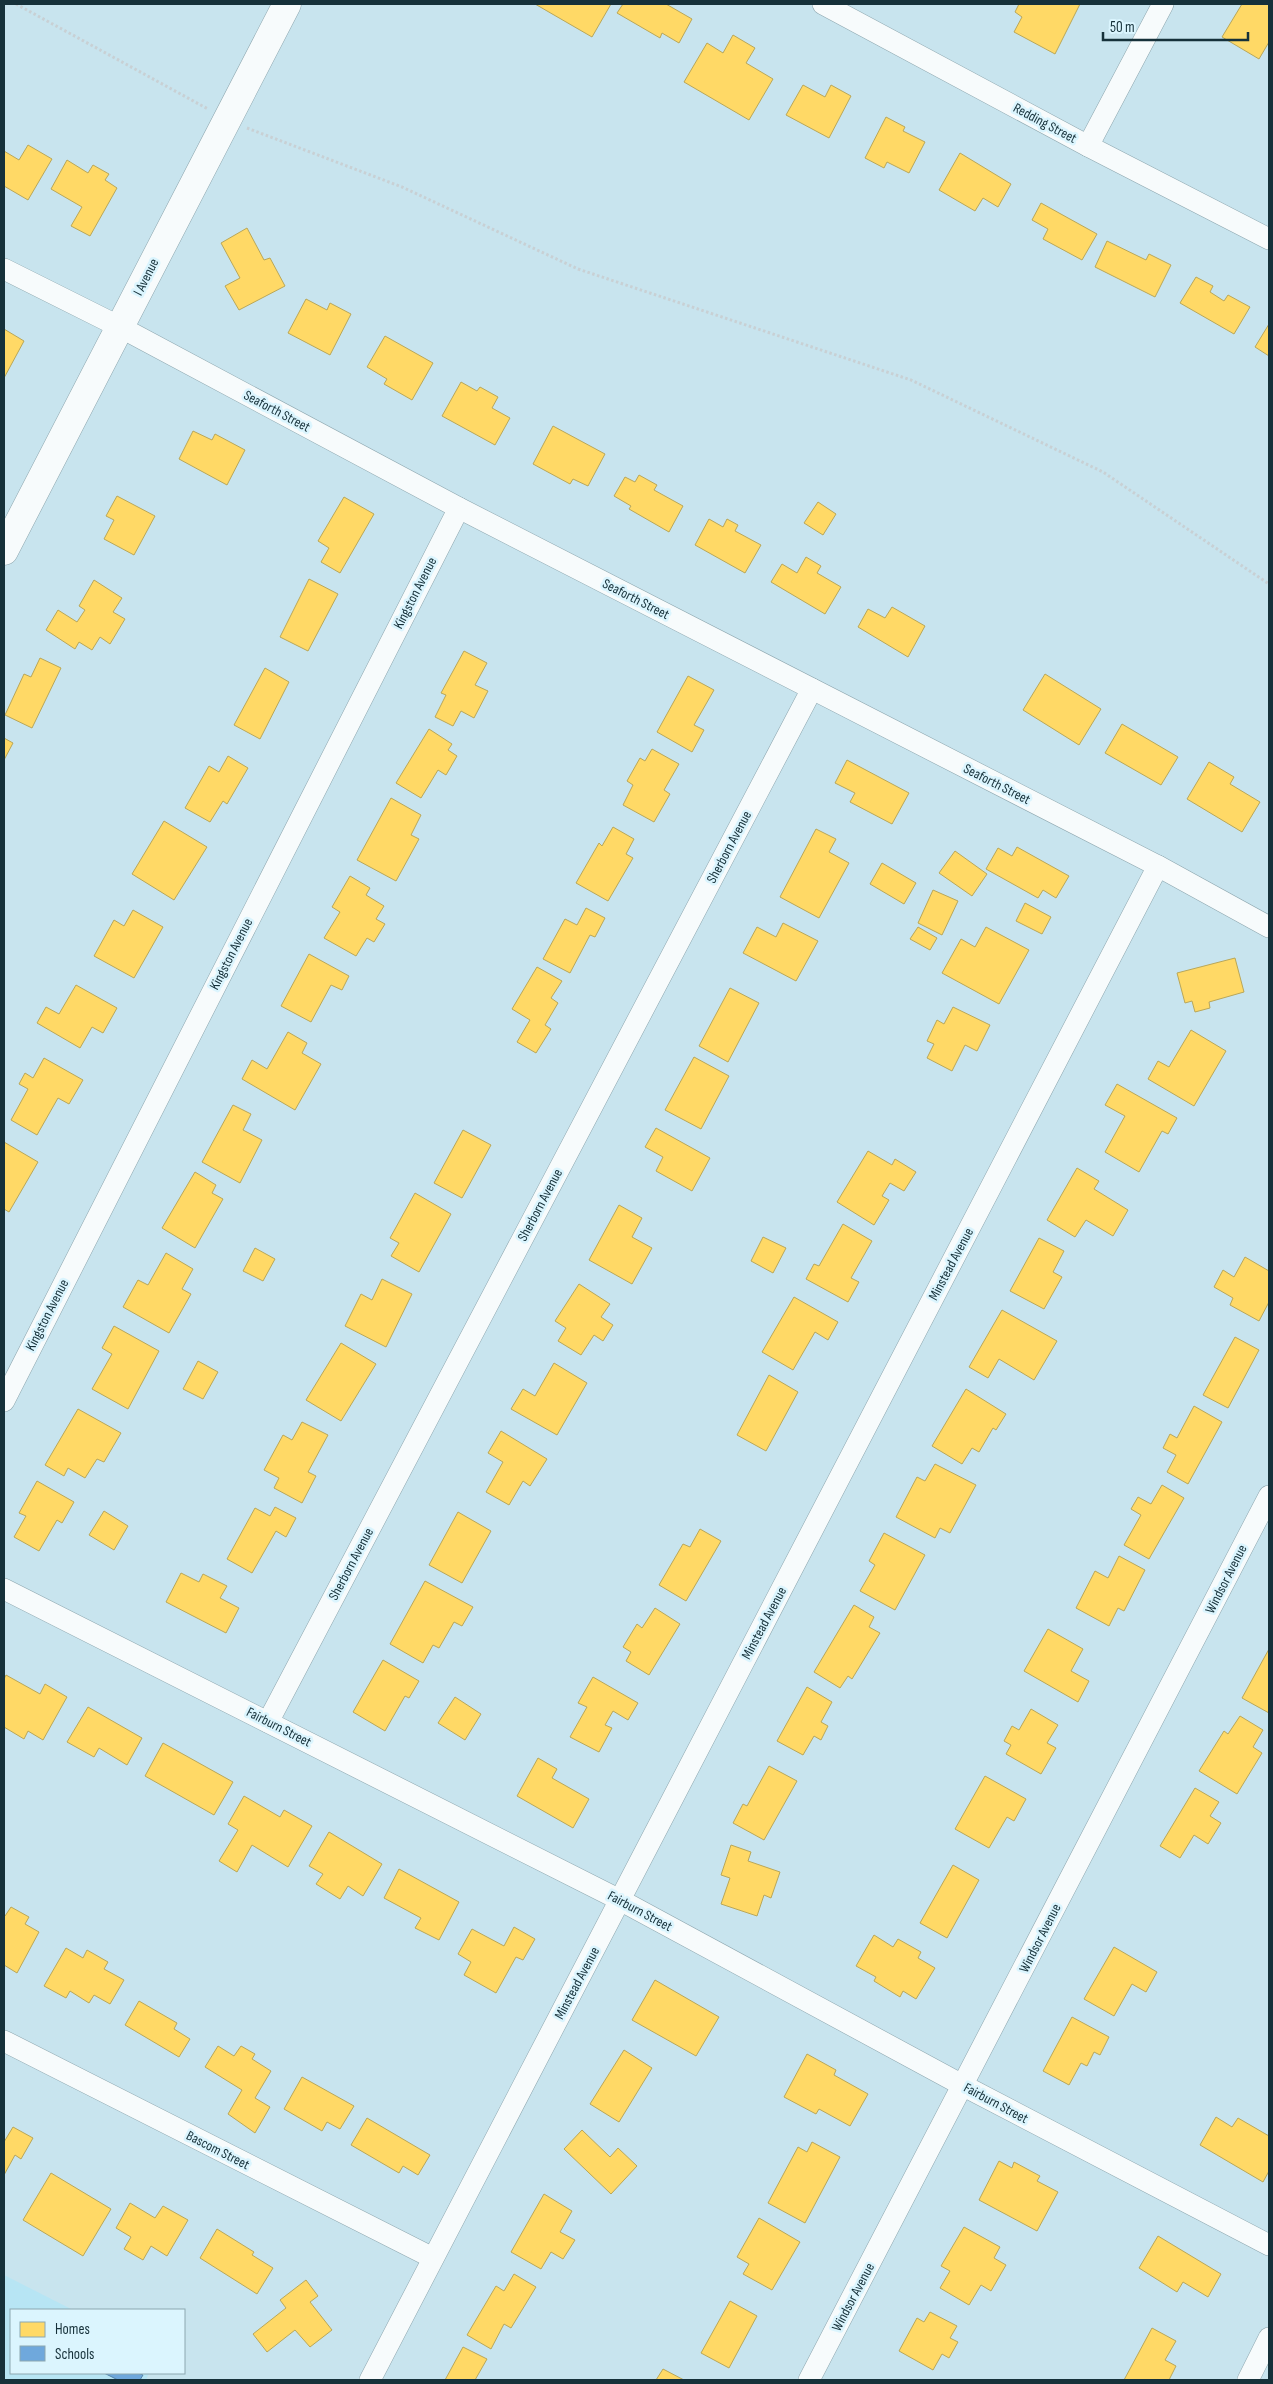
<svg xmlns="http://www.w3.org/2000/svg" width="1273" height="2384" font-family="'Sofia Sans Condensed',sans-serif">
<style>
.built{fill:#b7e5f4}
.homes{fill:#ffd966;stroke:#b9a759}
.schools{fill:#6fa8dc;stroke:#5484ab}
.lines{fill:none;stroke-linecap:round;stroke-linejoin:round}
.street-casing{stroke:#8da6ae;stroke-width:22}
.secondary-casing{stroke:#8da6ae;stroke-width:29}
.path{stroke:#c8d0d4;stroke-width:3;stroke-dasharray:2.5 2.5;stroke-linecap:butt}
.street{stroke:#f7fbfc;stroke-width:21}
.secondary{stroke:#f7fbfc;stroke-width:28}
.labels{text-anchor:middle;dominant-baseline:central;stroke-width:5;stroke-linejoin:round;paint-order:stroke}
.street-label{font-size:14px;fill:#16313a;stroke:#dbf5fe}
</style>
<rect width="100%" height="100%" fill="#c8e4ee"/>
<path class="built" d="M4 2275 73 2310H11V2373H149L146 2380H4Z"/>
<g class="homes">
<path d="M535 4H611L592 37Z"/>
<path d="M623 4H666L692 19 679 43 662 33 660 38 617 13Z"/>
<path d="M1019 4H1080L1055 54 1014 32 1022 17 1015 12Z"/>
<path d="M1242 4H1269V42L1259 59 1222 37Z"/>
<path d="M733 35 755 48 746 63 773 79 749 120 684 82 707 43 723 53Z"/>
<path d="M803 85 825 97 831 85 851 96 829 138 786 115Z"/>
<path d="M886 117 905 127 903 131 925 142 909 173 887 162 884 168 865 158Z"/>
<path d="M28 145 52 159 28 200 4 186V151L19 160Z"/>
<path d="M960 153 1011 184 998 207 983 198 975 211 939 190Z"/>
<path d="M67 160 88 173 93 165 109 174 105 180 117 188 90 236 71 226 82 207 51 189Z"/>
<path d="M1041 203 1097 234 1082 260 1043 239 1048 229 1032 220Z"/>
<path d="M247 228 264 260 270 258 285 286 239 310 225 286 240 278 221 243Z"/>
<path d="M1107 241 1146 260 1149 254 1171 265 1155 297 1095 267Z"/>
<path d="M1196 277 1213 286 1210 292 1224 301 1228 295 1250 307 1234 334 1180 303Z"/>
<path d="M306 299 327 310 330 303 351 314 330 355 288 333Z"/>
<path d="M1269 324V356L1255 347Z"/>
<path d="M4 329 24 341 4 378Z"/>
<path d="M385 336 433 363 412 400 384 384 387 379 367 367Z"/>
<path d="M461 382 477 391 480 387 498 397 492 408 510 418 495 445 442 416Z"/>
<path d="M553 426 605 454 588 486 573 479 570 484 533 464Z"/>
<path d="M193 431 212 440 215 434 245 450 227 485 179 459Z"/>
<path d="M639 475 657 485 654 490 683 506 669 532 629 509 631 506 614 496 625 477 635 482Z"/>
<path d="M117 496 155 516 134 555 104 539 114 520 106 516Z"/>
<path d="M344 497 374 514 340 573 321 562 329 548 318 541Z"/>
<path d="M818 502 836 514 823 535 804 523Z"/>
<path d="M709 519 723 527 727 519 738 525 735 531 761 545 745 573 695 545Z"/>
<path d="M806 557 821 566 817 573 841 587 825 614 771 582 782 564 797 573Z"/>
<path d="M309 579 338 594 308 651 280 637Z"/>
<path d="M94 580 122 598 113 612 125 619 110 644 100 637 92 650 79 642 75 649 46 630 58 610 77 622 85 610 79 606Z"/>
<path d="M892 607 925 626 908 657 858 627 868 609 885 618Z"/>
<path d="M464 651 487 663 475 685 488 691 474 718 461 711 453 726 435 717 446 695 441 693Z"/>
<path d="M40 658 61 668 32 728 5 715 24 674 31 677Z"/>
<path d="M265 668 289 682 260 739 234 725Z"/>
<path d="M1045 674 1101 709 1079 745 1023 710Z"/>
<path d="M688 676 714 690 694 725 704 730 692 752 657 732Z"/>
<path d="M1122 724 1178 757 1161 785 1105 753Z"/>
<path d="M429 729 452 744 448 750 457 756 446 775 438 770 421 798 396 783Z"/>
<path d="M4 738 13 743 4 760Z"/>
<path d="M652 749 679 764 664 790 670 794 654 822 623 805 633 785 627 781 640 758 645 761Z"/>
<path d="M228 756 248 768 227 804 223 801 210 822 185 808 209 766 219 772Z"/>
<path d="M847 760 909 793 892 824 850 802 855 793 835 783Z"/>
<path d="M1209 762 1234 777 1230 784 1260 802 1242 832 1187 799Z"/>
<path d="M391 798 421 815 411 835 419 839 396 881 357 860Z"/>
<path d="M164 821 207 847 174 900 132 874Z"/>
<path d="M613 827 634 839 626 854 633 858 608 901 576 883 599 843 602 846Z"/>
<path d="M816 829 836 839 829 852 849 863 819 918 780 897Z"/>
<path d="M1017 847 1069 876 1056 898 1043 890 1038 898 986 869 998 848 1012 856Z"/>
<path d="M955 851 987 874 972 896 939 873Z"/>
<path d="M882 863 916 883 904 904 870 884Z"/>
<path d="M350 876 370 888 366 895 384 906 376 919 385 924 374 942 367 938 356 956 324 938 340 912 332 907Z"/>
<path d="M933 890 958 901 942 935 918 923Z"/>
<path d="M1025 903 1051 917 1042 934 1016 921Z"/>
<path d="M586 908 605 918 595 937 590 935 570 973 543 959 565 919 577 925Z"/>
<path d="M133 910 163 927 134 978 94 956 114 920 124 926Z"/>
<path d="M783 923 818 941 796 981 743 953 757 927 776 937Z"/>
<path d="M918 927 937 938 930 950 910 939Z"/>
<path d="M986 927 1029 950 999 1004 942 973 961 939 975 947Z"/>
<path d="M309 954 349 976 342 990 331 985 311 1022 281 1006Z"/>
<path d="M1235 958 1244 992 1209 1002 1210 1008 1195 1012 1192 1001 1185 1003 1177 973Z"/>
<path d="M537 967 562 981 551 998 558 1003 545 1025 551 1029 536 1053 517 1042 530 1020 512 1009Z"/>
<path d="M76 985 117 1008 103 1033 92 1027 80 1048 37 1023 46 1007 59 1014Z"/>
<path d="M730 988 759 1003 728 1062 699 1046Z"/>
<path d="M953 1007 990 1025 977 1051 965 1045 952 1071 927 1058 934 1044 927 1041 937 1020 944 1024Z"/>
<path d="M1191 1030 1226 1051 1194 1106 1148 1079 1158 1061 1169 1067Z"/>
<path d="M288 1032 307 1043 302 1053 321 1064 295 1110 242 1079 252 1060 267 1069Z"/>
<path d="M694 1057 729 1076 701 1129 665 1110Z"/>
<path d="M44 1058 83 1080 69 1104 58 1098 37 1135 11 1120 28 1089 19 1084 25 1073 33 1078Z"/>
<path d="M1117 1084 1177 1118 1168 1134 1162 1131 1139 1172 1105 1152 1125 1116 1105 1105Z"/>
<path d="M233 1105 251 1114 243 1130 262 1140 240 1183 202 1162Z"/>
<path d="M656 1128 710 1158 692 1191 656 1171 663 1157 645 1147Z"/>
<path d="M463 1130 491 1145 462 1198 434 1183Z"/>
<path d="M4 1142 38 1162 9 1212 4 1209Z"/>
<path d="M868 1151 892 1165 895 1159 916 1172 904 1191 890 1183 882 1196 889 1200 874 1225 837 1202Z"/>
<path d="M1077 1168 1099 1181 1094 1189 1128 1210 1113 1236 1086 1220 1075 1237 1047 1220Z"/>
<path d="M195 1172 216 1185 212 1193 223 1199 195 1248 162 1228Z"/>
<path d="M415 1193 451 1214 419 1272 391 1256 399 1243 390 1238Z"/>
<path d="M619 1205 642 1218 632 1237 652 1248 632 1284 589 1260Z"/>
<path d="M843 1224 872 1241 851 1278 859 1282 848 1302 806 1279 814 1264 819 1266Z"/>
<path d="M763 1237 786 1248 773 1273 751 1261Z"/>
<path d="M1039 1238 1064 1251 1053 1272 1062 1277 1044 1309 1010 1291Z"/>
<path d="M255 1248 275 1259 263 1281 243 1271Z"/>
<path d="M166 1253 193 1269 182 1289 191 1294 169 1333 123 1307 138 1280 148 1285Z"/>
<path d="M1245 1257 1269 1271V1302L1259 1321 1230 1305 1233 1298 1214 1287 1223 1270 1234 1277Z"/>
<path d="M382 1279 412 1294 386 1347 345 1326 361 1294 372 1300Z"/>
<path d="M579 1284 610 1304 601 1317 613 1325 603 1341 594 1335 581 1355 558 1341 566 1328 555 1321Z"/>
<path d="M794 1297 838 1322 828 1340 815 1332 793 1370 762 1352Z"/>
<path d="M1002 1310 1057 1341 1034 1380 999 1359 988 1378 969 1367Z"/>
<path d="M114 1326 159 1351 128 1409 92 1389 112 1354 102 1348Z"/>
<path d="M1235 1337 1259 1350 1228 1408 1203 1395Z"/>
<path d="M341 1343 376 1364 341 1421 306 1400Z"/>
<path d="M198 1361 218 1372 203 1399 183 1389Z"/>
<path d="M554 1363 587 1383 557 1435 511 1409 523 1389 535 1396Z"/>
<path d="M769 1375 798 1392 766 1451 737 1435Z"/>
<path d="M966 1389 1006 1414 996 1430 993 1428 979 1452 972 1448 962 1464 932 1446Z"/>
<path d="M1194 1406 1222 1422 1188 1484 1167 1472 1176 1455 1163 1448 1170 1434 1177 1438Z"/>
<path d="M78 1409 121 1433 104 1462 97 1459 85 1478 68 1468 64 1476 45 1465Z"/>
<path d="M302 1422 328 1435 308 1472 316 1476 302 1503 274 1488 279 1478 264 1470 283 1435 292 1440Z"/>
<path d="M501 1431 547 1459 530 1486 523 1481 509 1505 486 1492 503 1462 488 1453Z"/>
<path d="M935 1464 976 1485 950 1533 940 1528 935 1538 896 1517 917 1477 925 1481Z"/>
<path d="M37 1481 74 1502 62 1523 57 1520 39 1551 14 1537 26 1516 19 1513Z"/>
<path d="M1162 1485 1184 1498 1149 1559 1124 1545 1141 1515 1131 1509 1138 1497 1151 1504Z"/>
<path d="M275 1507 296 1518 286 1537 276 1531 252 1573 227 1559 255 1508 270 1516Z"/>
<path d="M104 1511 128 1526 114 1550 89 1535Z"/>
<path d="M458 1512 491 1531 462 1583 429 1565Z"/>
<path d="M700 1529 721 1541 686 1601 659 1585 683 1544 690 1547Z"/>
<path d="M884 1533 925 1555 895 1610 860 1591 875 1565 869 1561Z"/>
<path d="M1119 1556 1145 1570 1124 1611 1118 1608 1109 1626 1076 1608 1095 1571 1108 1578Z"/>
<path d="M181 1573 199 1582 203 1574 227 1586 220 1598 239 1608 226 1633 166 1602Z"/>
<path d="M425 1581 473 1607 462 1626 454 1622 439 1648 433 1645 423 1663 390 1644Z"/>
<path d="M854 1605 874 1617 869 1627 880 1633 852 1679 848 1676 840 1688 814 1672Z"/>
<path d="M655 1608 680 1624 649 1675 626 1661 631 1652 623 1647 637 1624 642 1628Z"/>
<path d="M1048 1629 1083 1649 1071 1671 1089 1681 1078 1702 1024 1671Z"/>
<path d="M1269 1649V1713L1242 1698Z"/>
<path d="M383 1660 419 1681 409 1698 405 1696 385 1731 353 1712Z"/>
<path d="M6 1675 40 1694 45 1684 67 1697 43 1740 28 1731 24 1739 4 1727V1679Z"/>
<path d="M593 1677 638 1703 628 1720 613 1711 605 1725 612 1728 599 1752 570 1737 587 1707 578 1703Z"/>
<path d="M807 1687 832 1702 821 1722 828 1726 821 1740 814 1736 803 1755 777 1741Z"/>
<path d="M455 1697 481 1714 465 1740 438 1723Z"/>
<path d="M88 1707 142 1738 127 1765 99 1748 94 1757 67 1742Z"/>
<path d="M1031 1709 1058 1725 1047 1743 1056 1748 1041 1774 1006 1754 1011 1745 1004 1741 1012 1726 1019 1730Z"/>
<path d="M1240 1716 1263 1730 1253 1747 1262 1753 1237 1794 1199 1771 1224 1731 1228 1734Z"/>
<path d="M163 1743 233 1782 214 1815 145 1776Z"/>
<path d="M538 1758 557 1769 552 1778 589 1799 573 1828 517 1796Z"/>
<path d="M769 1766 797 1781 764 1840 733 1823 743 1804 747 1806Z"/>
<path d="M985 1776 1026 1799 1014 1821 1007 1817 989 1848 955 1829Z"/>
<path d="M1195 1788 1219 1802 1210 1816 1221 1823 1208 1844 1194 1835 1180 1858 1160 1846Z"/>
<path d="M244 1796 280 1817 284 1810 312 1826 288 1867 252 1845 237 1872 219 1861 238 1830 228 1824Z"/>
<path d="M329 1832 382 1864 363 1896 348 1886 340 1899 316 1884 323 1874 309 1866Z"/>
<path d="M731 1845 751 1852 748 1861 780 1872 771 1898 764 1895 757 1916 721 1904 730 1878 721 1875Z"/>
<path d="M953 1865 979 1880 947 1938 920 1923Z"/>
<path d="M399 1869 459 1902 439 1940 415 1928 421 1918 384 1898Z"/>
<path d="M11 1907 29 1917 25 1924 39 1932 17 1973 4 1965V1916H5Z"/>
<path d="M514 1927 535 1939 523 1960 516 1957 496 1993 464 1975 471 1962 458 1954 472 1929 504 1946Z"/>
<path d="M874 1935 893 1947 898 1939 921 1952 918 1958 935 1968 916 1999 903 1991 900 1997 874 1981 876 1977 856 1966Z"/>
<path d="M1114 1947 1157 1972 1146 1992 1132 1984 1114 2016 1084 1999Z"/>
<path d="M66 1948 83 1958 87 1950 108 1962 104 1969 124 1980 110 2004 94 1995 89 2003 70 1991 66 1998 44 1986Z"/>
<path d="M655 1980 719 2017 696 2056 632 2020Z"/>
<path d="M139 2001 177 2023 174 2029 190 2039 179 2057 125 2025Z"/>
<path d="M1072 2017 1109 2037 1100 2055 1094 2052 1087 2066 1081 2063 1069 2085 1043 2071Z"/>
<path d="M218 2046 234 2056 241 2046 255 2054 252 2059 271 2071 255 2098 270 2107 255 2133 228 2114 242 2090 205 2067Z"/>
<path d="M624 2050 652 2068 619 2122 590 2104Z"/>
<path d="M807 2054 836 2070 834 2075 868 2094 850 2126 819 2109 816 2114 784 2097Z"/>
<path d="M302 2077 354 2106 340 2129 327 2122 322 2131 284 2109Z"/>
<path d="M1216 2117 1232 2127 1238 2118 1269 2136V2171L1263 2182 1200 2145Z"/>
<path d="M367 2118 430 2155 418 2175 403 2166 399 2173 351 2145Z"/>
<path d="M13 2127 33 2138 21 2159 15 2155 4 2175V2142Z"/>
<path d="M582 2130 610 2157 618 2148 637 2166 611 2194 564 2149Z"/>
<path d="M812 2142 840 2157 805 2223 768 2203 798 2147 807 2152Z"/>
<path d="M999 2161 1012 2168 1014 2162 1040 2176 1037 2181 1058 2192 1037 2231 979 2200Z"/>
<path d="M51 2173 111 2209 83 2256 23 2220Z"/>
<path d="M544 2194 572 2211 560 2232 575 2240 563 2259 551 2252 541 2269 511 2252Z"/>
<path d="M130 2203 155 2218 163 2206 188 2220 167 2256 151 2246 143 2260 124 2249 131 2237 116 2228Z"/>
<path d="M759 2218 800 2242 772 2290 743 2274 749 2264 737 2257Z"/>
<path d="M964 2227 1000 2247 994 2258 1006 2265 991 2291 981 2285 969 2305 940 2288 950 2271 941 2266Z"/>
<path d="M217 2229 254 2252 252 2255 273 2268 257 2294 200 2258Z"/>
<path d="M1158 2236 1221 2274 1208 2297 1183 2282 1177 2292 1139 2268Z"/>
<path d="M514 2274 536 2287 511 2328 504 2324 491 2349 467 2335 496 2286 504 2291Z"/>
<path d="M306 2280 318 2296 310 2302 332 2330 310 2347 295 2330 267 2352 253 2334 286 2308 280 2300Z"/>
<path d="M730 2301 757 2316 729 2368 701 2353Z"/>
<path d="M930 2312 957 2326 950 2338 958 2342 949 2358 942 2354 933 2370 899 2351 917 2318 924 2322Z"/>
<path d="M1152 2328 1176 2341 1165 2360 1176 2366 1169 2380H1124Z"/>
<path d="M463 2347 487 2359 475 2380H445Z"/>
<path d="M663 2369 684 2380H656Z"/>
</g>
<path class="schools" d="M104 2373H138L143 2375 140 2380H118Z"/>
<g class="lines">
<defs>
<g id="street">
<path d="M823 4 1088 146 1269 239"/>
<path d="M1088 146 1163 4"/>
<path d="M4 269 120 327 459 508 1158 866 1269 927"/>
<path d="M4 1401 459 508"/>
<path d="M4 1589 620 1900 964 2086 1269 2245"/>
<path d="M268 1722 812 689"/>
<path d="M4 2041 433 2258"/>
<path d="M370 2380 1158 866"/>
<path d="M809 2380 1269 1496"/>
<path d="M1248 2380 1269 2338"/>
</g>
<path id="secondary" d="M4 551 287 4"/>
</defs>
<use href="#street" class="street-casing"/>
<use href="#secondary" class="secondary-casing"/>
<g class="path">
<path d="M16 4 208 109"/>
<path d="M247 128 402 187 578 269 911 380 1103 472 1269 584"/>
</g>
<use href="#street" class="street"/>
<use href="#secondary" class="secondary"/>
</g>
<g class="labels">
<g class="street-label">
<text transform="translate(1045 123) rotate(28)">Redding Street</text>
<text transform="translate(146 277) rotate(-63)">I Avenue</text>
<text transform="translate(277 411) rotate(28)">Seaforth Street</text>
<text transform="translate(415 593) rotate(-63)">Kingston Avenue</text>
<text transform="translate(636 599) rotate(27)">Seaforth Street</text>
<text transform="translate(997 784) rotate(27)">Seaforth Street</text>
<text transform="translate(729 847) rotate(-62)">Sherborn Avenue</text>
<text transform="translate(231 954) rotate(-63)">Kingston Avenue</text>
<text transform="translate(540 1205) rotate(-62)">Sherborn Avenue</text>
<text transform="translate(951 1264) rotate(-62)">Minstead Avenue</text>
<text transform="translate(47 1315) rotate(-63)">Kingston Avenue</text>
<text transform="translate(351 1564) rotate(-62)">Sherborn Avenue</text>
<text transform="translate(1226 1579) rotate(-63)">Windsor Avenue</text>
<text transform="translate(764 1623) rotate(-62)">Minstead Avenue</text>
<text transform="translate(279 1727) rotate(27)">Fairburn Street</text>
<text transform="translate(640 1911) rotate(28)">Fairburn Street</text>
<text transform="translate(1040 1938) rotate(-63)">Windsor Avenue</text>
<text transform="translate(577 1983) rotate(-62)">Minstead Avenue</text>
<text transform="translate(996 2103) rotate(28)">Fairburn Street</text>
<text transform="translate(218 2150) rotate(27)">Bascom Street</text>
<text transform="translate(853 2297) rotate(-62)">Windsor Avenue</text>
</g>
</g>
<rect width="1273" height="2384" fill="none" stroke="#16313a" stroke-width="10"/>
<rect x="10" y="2309" width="175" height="65" fill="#dbf5fe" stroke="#8ca7b0"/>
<rect x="20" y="2322" width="25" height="15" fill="#ffd966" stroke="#8ca7b0"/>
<text x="55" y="2334" font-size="15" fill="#16313a">Homes</text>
<rect x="20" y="2346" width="25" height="15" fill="#6fa8dc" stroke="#8ca7b0"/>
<text x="55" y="2359" font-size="15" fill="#16313a">Schools</text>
<path d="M1103 32v8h145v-8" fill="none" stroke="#16313a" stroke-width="2.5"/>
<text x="1110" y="32" font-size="15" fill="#16313a" stroke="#dbf5fe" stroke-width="4" paint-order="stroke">50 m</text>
</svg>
